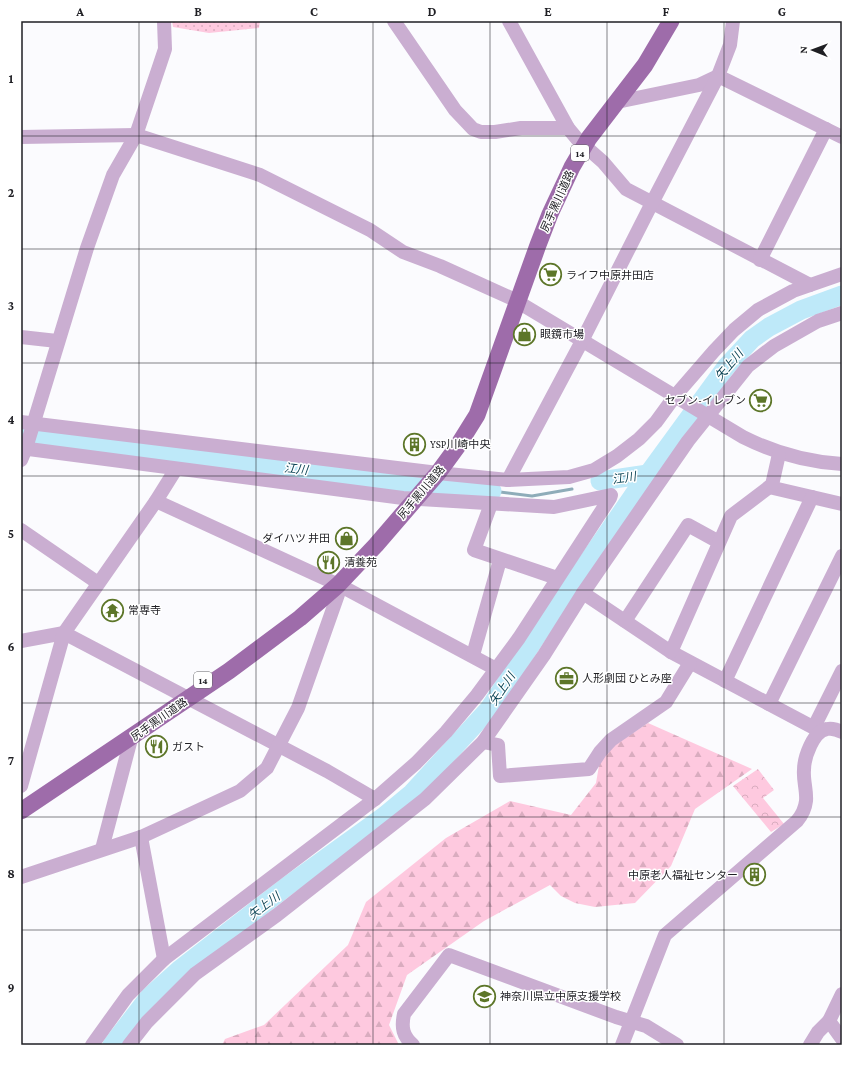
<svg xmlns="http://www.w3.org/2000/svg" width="863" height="1066" font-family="'Crimson Pro','Noto Sans JP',serif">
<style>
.grass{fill:url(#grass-dots)}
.forest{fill:url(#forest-firs)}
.park{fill:url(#park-crowns)}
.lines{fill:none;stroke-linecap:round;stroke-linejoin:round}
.stream{stroke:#8eacb9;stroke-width:3}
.river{stroke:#bee9f9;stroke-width:19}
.minor{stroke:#caaed1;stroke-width:14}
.major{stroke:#9e6caa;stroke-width:17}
.grid{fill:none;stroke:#1f1f24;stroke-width:1;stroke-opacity:0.55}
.labels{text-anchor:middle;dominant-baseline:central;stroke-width:3;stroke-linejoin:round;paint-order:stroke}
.shield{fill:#fff;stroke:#626266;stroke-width:1}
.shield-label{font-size:10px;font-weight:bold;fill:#1f1f24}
.street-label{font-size:11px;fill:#1f1f24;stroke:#fff}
.poi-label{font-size:11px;fill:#1f1f24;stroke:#fff;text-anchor:start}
.water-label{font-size:12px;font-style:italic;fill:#0e4657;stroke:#fff}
.neatline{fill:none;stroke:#1f1f24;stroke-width:1.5}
.grid-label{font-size:13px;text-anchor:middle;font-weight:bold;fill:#1f1f24}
</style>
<defs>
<pattern id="grass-dots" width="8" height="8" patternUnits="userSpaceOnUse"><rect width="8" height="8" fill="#fec9df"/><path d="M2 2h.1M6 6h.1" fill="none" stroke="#d9acbf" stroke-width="1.8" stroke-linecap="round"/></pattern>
<pattern id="forest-firs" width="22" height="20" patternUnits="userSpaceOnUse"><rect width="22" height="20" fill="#fec9df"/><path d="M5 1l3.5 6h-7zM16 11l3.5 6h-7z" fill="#d9acbf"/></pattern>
<pattern id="park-crowns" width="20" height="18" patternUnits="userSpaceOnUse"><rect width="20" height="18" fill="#fec9df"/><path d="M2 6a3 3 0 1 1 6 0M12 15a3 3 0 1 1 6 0" fill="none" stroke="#d9acbf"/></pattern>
</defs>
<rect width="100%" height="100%" fill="#fbfbfe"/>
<path class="grass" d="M172 21H260L259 28 209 33 173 27Z"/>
<path class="forest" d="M648 723 752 769 695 809 671 866 635 903 595 907 575 903 561 896 550 885 484 921 407 975 389 1025 399 1045H222L225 1039 264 1025 348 945 366 902 446 838 510 801 571 815 596 783 601 754Z"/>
<path class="park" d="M758 769 774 790 763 798 784 824 771 832 733 786Z"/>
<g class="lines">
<path class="stream" d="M492 491 532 496 572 489"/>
<g class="river">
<path d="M21 432 74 444 210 458 398 482 492 491"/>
<path d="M600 481 648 474"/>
<path d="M112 1045 149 997 179 970 286 887 383 817 412 793 489 709 536 637 648 474 726 367 752 339 769 327 801 310 842 295"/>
</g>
<g class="minor">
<path d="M394 21 455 110 473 129 481 132H495L521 128H568"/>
<path d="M509 21 568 128 578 140 603 162 626 189 810 285"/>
<path d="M718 76 842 137"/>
<path d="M617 102 699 85 718 76"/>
<path d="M21 137 136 135 260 175 370 230 403 252 440 266 513 299 743 437C775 453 806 462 842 464"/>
<path d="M760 260 826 129"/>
<path d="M21 337 57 341"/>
<path d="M21 422 438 473 508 480 569 477 594 470 617 456 639 439 656 422 675 396 714 351 734 330 758 310 793 291 842 274"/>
<path d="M21 448 403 498 554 507 611 495 610 498 519 638 477 695 446 732 416 763 375 799 164 959 128 995 92 1045"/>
<path d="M21 460 26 448 87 248 113 175 136 135 160 64 165 49 164 21"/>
<path d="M508 480 582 341 652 203 718 76 730 45 733 21"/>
<path d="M769 487 842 504"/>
<path d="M156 501 341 586 496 669"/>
<path d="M491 504 474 550 557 578"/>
<path d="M21 530 98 583"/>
<path d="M583 593 671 652 820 731"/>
<path d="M625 621 688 525 719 542"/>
<path d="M21 641 64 633 327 771 375 799"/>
<path d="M671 652 731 516 772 485 779 454"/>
<path d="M473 655 500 560"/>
<path d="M725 681 812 497"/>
<path d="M769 704 842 556"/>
<path d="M814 727 842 671"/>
<path d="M483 742 498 745 500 776 589 769 600 752 611 740 666 702 690 663"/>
<path d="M21 786 64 633 156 501 176 469"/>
<path d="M141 837 164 959"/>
<path d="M102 849 131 739"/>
<path d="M21 877 141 837 240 791 267 768 298 708 341 586"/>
<path d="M829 1021 842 1039"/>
<path d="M129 1045 147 1022 195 974 277 915 425 799 483 742 544 655 583 593 654 490 688 441 748 366 774 346 818 321 842 313"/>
<path d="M413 1045C403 1036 401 1028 404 1014L449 955 616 1017 646 1026 677 1045"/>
<path d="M622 1045 665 935 797 821C802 815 805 810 806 801 807 791 803 780 804 770 804 758 813 731 827 729 832 728 838 730 842 732"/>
<path d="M810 1045 818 1032 829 1021 842 994"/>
</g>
<path class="major" d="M21 811 229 671 300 618 338 585 376 545 438 473 457 447 477 415 538 245 550 214 572 167 589 138 645 65 671 21"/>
</g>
<path class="grid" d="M139 21V1045M256 21V1045M373 21V1045M490 21V1045M607 21V1045M724 21V1045M21 136H842M21 249H842M21 363H842M21 476H842M21 590H842M21 703H842M21 817H842M21 930H842"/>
<defs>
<symbol id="supermarket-ring" viewBox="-11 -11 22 22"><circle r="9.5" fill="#fff" stroke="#5d7629" stroke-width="1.5"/><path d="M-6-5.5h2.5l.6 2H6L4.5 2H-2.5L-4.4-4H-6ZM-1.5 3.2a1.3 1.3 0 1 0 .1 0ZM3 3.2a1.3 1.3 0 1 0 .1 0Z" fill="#5d7629"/></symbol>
<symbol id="shop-ring" viewBox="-11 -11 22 22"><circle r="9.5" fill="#fff" stroke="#5d7629" stroke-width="1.5"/><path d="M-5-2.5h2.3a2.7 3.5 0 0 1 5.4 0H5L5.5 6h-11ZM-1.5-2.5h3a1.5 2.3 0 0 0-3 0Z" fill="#5d7629"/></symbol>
<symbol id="building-ring" viewBox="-11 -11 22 22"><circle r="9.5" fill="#fff" stroke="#5d7629" stroke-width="1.5"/><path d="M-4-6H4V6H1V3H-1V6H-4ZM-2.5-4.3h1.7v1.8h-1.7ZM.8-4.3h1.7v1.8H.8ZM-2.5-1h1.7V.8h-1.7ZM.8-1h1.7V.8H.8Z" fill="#5d7629"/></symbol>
<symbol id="restaurant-ring" viewBox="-11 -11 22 22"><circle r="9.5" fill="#fff" stroke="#5d7629" stroke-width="1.5"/><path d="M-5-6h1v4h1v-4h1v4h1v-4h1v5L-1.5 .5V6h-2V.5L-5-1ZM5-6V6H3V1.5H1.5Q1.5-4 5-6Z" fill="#5d7629"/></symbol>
<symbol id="temple-ring" viewBox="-11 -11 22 22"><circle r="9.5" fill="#fff" stroke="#5d7629" stroke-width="1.5"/><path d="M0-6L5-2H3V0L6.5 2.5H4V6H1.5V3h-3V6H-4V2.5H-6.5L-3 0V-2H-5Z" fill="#5d7629"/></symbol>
<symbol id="office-ring" viewBox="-11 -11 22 22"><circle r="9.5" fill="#fff" stroke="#5d7629" stroke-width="1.5"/><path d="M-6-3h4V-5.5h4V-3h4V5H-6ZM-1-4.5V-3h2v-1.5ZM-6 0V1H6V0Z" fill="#5d7629"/></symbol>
<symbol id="school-ring" viewBox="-11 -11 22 22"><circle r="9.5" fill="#fff" stroke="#5d7629" stroke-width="1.5"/><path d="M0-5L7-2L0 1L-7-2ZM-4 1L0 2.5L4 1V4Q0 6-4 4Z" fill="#5d7629"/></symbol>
</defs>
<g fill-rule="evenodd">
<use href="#supermarket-ring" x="538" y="262" width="25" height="25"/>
<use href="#shop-ring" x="512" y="322" width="25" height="25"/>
<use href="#supermarket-ring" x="748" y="388" width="25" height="25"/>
<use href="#building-ring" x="402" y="432" width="25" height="25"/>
<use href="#shop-ring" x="334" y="526" width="25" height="25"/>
<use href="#restaurant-ring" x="316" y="550" width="25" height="25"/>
<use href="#temple-ring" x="100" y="598" width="25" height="25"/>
<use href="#office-ring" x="554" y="666" width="25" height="25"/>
<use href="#restaurant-ring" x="144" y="734" width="25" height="25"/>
<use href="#building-ring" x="742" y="862" width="25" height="25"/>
<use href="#school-ring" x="472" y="984" width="25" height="25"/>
</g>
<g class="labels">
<g class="shield">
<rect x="571" y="145" width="18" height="16" rx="3"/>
<rect x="194" y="672" width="18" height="16" rx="3"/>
</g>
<g class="shield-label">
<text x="580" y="153">14</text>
<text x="203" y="680">14</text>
</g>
<g class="street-label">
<text transform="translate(557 201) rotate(-66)">尻手黒川道路</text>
<text transform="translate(421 492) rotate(-50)">尻手黒川道路</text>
<text transform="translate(159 719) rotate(-35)">尻手黒川道路</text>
</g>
<g class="poi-label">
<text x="566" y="275">ライフ中原井田店</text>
<text x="540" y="334">眼鏡市場</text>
<text x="746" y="400" text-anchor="end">セブン-イレブン</text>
<text x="430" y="444">YSP川崎中央</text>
<text x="330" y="538" text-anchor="end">ダイハツ 井田</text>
<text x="344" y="562">清養苑</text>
<text x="128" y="610">常専寺</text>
<text x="582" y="678">人形劇団 ひとみ座</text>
<text x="172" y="747">ガスト</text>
<text x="738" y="875" text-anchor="end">中原老人福祉センター</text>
<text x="500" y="996">神奈川県立中原支援学校</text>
</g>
<g class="water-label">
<text transform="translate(729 365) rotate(-50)">矢上川</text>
<text transform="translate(296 469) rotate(6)">江川</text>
<text transform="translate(624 478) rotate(-9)">江川</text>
<text transform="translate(502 689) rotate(-56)">矢上川</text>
<text transform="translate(264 906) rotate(-37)">矢上川</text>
</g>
</g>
<rect width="863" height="1066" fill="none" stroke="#ffffff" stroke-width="44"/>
<g transform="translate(813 50) rotate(271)" stroke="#ffffff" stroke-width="3" paint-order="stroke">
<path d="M0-3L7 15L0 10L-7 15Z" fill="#1f1f24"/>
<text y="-6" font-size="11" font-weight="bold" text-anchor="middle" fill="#1f1f24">N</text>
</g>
<rect x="22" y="22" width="819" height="1022" class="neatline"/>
<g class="grid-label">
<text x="80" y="16">A</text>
<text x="198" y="16">B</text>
<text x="314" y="16">C</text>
<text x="432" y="16">D</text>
<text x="548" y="16">E</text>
<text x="666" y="16">F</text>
<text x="782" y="16">G</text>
<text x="11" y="83">1</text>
<text x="11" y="197">2</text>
<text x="11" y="310">3</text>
<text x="11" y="424">4</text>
<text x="11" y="538">5</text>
<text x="11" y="651">6</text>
<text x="11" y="765">7</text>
<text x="11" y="878">8</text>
<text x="11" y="992">9</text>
</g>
</svg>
